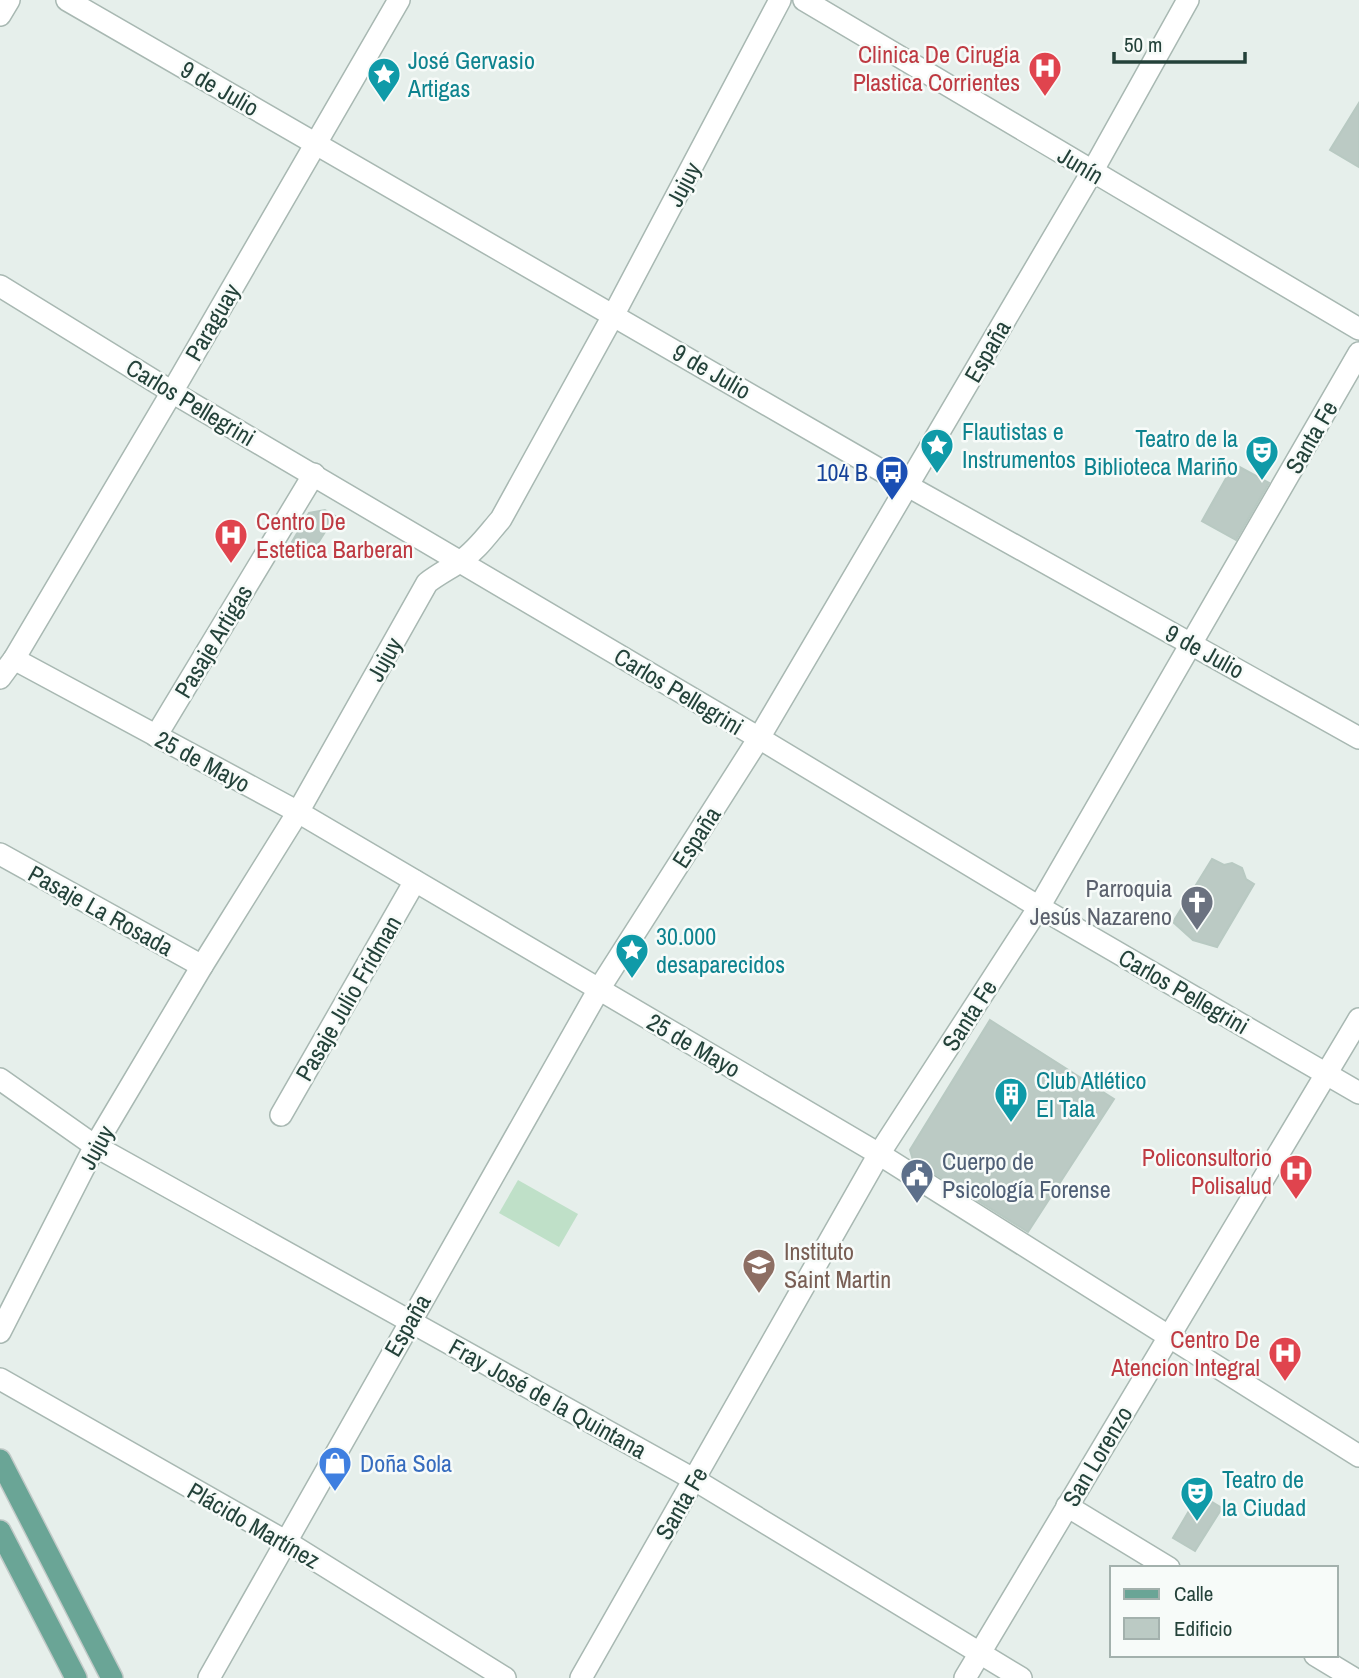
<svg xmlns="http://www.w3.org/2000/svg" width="1359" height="1678" font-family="'Archivo Narrow',sans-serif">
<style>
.green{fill:#bfe0c8}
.building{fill:#bbcac4;stroke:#b8c9c2;stroke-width:2}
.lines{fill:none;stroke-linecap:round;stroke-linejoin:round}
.minor-casing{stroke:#a8b8b2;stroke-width:24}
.primary-casing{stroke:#c2cac8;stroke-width:24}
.minor{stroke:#fff;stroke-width:21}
.primary{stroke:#6aa596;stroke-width:21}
.labels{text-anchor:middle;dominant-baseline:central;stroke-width:5;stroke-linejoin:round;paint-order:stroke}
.health-label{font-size:24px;fill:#be3a42;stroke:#f7fbf9;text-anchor:end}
.culture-label{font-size:24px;fill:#0d838f;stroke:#f7fbf9;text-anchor:start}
.street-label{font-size:24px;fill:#24423a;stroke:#f7fbf9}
.transit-label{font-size:24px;fill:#164399;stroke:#f7fbf9;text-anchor:end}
.worship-label{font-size:24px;fill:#5b616d;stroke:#f7fbf9;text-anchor:end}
.service-label{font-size:24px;fill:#4e5e75;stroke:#f7fbf9;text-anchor:start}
.education-label{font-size:24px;fill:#785e54;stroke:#f7fbf9;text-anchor:start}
.shop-label{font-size:24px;fill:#366cbe;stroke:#f7fbf9;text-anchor:start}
</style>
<rect width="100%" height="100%" fill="#e6efeb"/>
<path class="green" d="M518 1180 578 1214 559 1247 499 1213Z"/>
<g class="building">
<path d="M1359 103V167L1330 150Z"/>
<path d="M1234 464 1269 483 1236 540 1202 521Z"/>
<path d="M325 510 335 516 311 554 292 542 309 513Z"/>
<path d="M1212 859 1224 865 1232 863 1242 868 1246 879 1254 884 1217 947 1193 940 1173 922Z"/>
<path d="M990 1020 1114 1099 1028 1232 913 1160 910 1150Z"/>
<path d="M1199 1494 1222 1508 1195 1551 1173 1538Z"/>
</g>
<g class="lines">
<defs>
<g id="minor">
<path d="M67 0 908 486 1359 738"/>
<path d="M804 0 1359 329"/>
<path d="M0 15 9 0"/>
<path d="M0 286 172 392 759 738 1039 907 1359 1093"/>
<path d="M14 659 298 812 879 1154 1359 1456"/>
<path d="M0 678 14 659 172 392 399 0"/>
<path d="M156 736 314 474"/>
<path d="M0 854 202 966"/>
<path d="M0 1079 95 1146 695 1480 1021 1678"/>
<path d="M281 1115 415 881"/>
<path d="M0 1332 95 1146 202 966 298 812 427 583C437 575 449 569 461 561 477 550 488 534 501 519L614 314 780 0"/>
<path d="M0 1379 285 1541 505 1678"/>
<path d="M1067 1506 1169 1568"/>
<path d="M1315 1655 1353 1678"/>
<path d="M209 1678 599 989 759 738 1092 172 1188 0"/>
<path d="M581 1678 879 1154 1039 907 1359 353"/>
<path d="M965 1678 1359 1019"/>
</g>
<g id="primary">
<path d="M0 1460 112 1678"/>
<path d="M0 1531 76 1678"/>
</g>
</defs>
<use href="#minor" class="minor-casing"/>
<use href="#primary" class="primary-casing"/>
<use href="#minor" class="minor"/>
<use href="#primary" class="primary"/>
</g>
<defs>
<symbol id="hospital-pin" viewBox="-11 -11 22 30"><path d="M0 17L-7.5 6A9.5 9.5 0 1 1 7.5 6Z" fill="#e0444e" stroke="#f7fbf9"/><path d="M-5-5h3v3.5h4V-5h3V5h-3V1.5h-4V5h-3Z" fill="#fff"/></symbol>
<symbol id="sight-pin" viewBox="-11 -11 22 30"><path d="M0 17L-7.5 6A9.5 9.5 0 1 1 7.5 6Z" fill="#0f9aa8" stroke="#f7fbf9"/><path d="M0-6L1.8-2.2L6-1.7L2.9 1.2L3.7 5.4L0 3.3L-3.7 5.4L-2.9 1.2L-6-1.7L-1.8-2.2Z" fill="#fff"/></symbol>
<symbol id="theatre-pin" viewBox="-11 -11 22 30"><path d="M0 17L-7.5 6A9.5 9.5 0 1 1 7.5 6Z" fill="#0f9aa8" stroke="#f7fbf9"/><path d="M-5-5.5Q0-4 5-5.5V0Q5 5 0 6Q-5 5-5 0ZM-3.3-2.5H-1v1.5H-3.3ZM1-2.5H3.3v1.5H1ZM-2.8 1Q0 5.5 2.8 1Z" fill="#fff"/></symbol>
<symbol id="bus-pin" viewBox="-11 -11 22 30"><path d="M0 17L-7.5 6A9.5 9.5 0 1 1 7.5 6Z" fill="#1a4fb4" stroke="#f7fbf9"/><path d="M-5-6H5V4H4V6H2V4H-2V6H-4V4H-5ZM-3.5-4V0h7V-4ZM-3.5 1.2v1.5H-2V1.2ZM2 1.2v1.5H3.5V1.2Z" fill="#fff"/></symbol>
<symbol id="church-pin" viewBox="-11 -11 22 30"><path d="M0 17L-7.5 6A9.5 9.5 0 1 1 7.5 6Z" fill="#6b7280" stroke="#f7fbf9"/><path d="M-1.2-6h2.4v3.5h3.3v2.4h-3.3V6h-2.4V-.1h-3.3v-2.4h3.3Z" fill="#fff"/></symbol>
<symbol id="building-pin" viewBox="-11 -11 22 30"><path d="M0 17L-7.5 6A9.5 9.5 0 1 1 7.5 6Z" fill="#0f9aa8" stroke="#f7fbf9"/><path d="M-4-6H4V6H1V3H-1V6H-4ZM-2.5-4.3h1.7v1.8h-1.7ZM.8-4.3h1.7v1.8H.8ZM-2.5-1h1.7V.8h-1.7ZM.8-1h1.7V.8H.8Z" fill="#fff"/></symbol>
<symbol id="civic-pin" viewBox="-11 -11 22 30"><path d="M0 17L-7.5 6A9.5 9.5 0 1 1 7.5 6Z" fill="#5c6f8a" stroke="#f7fbf9"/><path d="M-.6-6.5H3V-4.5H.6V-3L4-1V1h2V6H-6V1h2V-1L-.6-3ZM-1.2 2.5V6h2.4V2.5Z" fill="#fff"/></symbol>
<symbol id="school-pin" viewBox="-11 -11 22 30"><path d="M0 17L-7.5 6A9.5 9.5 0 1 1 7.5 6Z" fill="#8d6e63" stroke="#f7fbf9"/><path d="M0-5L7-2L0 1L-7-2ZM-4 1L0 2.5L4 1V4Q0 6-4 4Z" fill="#fff"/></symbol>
<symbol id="shop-pin" viewBox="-11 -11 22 30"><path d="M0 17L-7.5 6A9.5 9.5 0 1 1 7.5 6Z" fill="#3f7fe0" stroke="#f7fbf9"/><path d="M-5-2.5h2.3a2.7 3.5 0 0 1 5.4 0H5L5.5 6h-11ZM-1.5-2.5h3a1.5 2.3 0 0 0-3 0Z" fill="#fff"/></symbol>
</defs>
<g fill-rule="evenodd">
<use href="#hospital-pin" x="1026" y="49" width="38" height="52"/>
<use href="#sight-pin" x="365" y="55" width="38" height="52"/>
<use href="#sight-pin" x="918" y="426" width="38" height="52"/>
<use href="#theatre-pin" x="1243" y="433" width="38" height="52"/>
<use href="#bus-pin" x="873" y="453" width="38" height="52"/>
<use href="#hospital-pin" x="212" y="516" width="38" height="52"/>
<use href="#church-pin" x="1178" y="883" width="38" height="52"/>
<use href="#sight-pin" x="613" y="931" width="38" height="52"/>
<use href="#building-pin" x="992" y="1075" width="38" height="52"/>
<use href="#hospital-pin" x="1277" y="1152" width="38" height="52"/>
<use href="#civic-pin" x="898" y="1156" width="38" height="52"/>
<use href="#school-pin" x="740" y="1246" width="38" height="52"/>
<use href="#hospital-pin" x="1266" y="1334" width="38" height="52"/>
<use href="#shop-pin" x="316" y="1444" width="38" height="52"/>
<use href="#theatre-pin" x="1178" y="1474" width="38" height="52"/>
</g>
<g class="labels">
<g class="health-label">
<text x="1020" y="54">Clinica De Cirugia<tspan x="1020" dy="28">Plastica Corrientes</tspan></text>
<text x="256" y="521" text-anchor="start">Centro De<tspan x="256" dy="28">Estetica Barberan</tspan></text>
<text x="1272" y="1157">Policonsultorio<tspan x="1272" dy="28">Polisalud</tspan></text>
<text x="1260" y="1339">Centro De<tspan x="1260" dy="28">Atencion Integral</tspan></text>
</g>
<g class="culture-label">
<text x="408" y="60">José Gervasio<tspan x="408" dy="28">Artigas</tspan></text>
<text x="962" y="431">Flautistas e<tspan x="962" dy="28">Instrumentos</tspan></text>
<text x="1238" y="438" text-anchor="end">Teatro de la<tspan x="1238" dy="28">Biblioteca Mariño</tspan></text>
<text x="656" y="936">30.000<tspan x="656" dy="28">desaparecidos</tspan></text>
<text x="1036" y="1080">Club Atlético<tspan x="1036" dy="28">El Tala</tspan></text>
<text x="1222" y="1479">Teatro de<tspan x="1222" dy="28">la Ciudad</tspan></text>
</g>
<g class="street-label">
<text transform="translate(220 88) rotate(30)">9 de Julio</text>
<text transform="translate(1081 165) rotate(31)">Junín</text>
<text transform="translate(683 184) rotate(-62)">Jujuy</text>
<text transform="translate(212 322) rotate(-60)">Paraguay</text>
<text transform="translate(987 351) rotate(-60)">España</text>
<text transform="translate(712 371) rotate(30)">9 de Julio</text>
<text transform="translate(191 402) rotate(31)">Carlos Pellegrini</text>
<text transform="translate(1311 437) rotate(-60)">Santa Fe</text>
<text transform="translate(213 641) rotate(-59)">Pasaje Artigas</text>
<text transform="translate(1205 651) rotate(29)">9 de Julio</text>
<text transform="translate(384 659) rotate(-61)">Jujuy</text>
<text transform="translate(679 691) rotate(31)">Carlos Pellegrini</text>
<text transform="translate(203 761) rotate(28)">25 de Mayo</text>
<text transform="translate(696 837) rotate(-57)">España</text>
<text transform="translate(101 910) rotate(29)">Pasaje La Rosada</text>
<text transform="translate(1184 991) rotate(30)">Carlos Pellegrini</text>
<text transform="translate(348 998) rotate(-60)">Pasaje Julio Fridman</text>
<text transform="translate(969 1015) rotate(-57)">Santa Fe</text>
<text transform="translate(694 1045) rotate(30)">25 de Mayo</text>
<text transform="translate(96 1147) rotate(-61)">Jujuy</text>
<text transform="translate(407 1325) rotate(-60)">España</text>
<text transform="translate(548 1398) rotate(29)">Fray José de la Quintana</text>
<text transform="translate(1097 1456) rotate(-59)">San Lorenzo</text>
<text transform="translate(681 1503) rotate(-60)">Santa Fe</text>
<text transform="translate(254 1525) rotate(30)">Plácido Martínez</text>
</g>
<g class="transit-label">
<text x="868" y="472">104 B</text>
</g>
<g class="worship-label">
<text x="1172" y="888">Parroquia<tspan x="1172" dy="28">Jesús Nazareno</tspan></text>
</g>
<g class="service-label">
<text x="942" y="1161">Cuerpo de<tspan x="942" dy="28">Psicología Forense</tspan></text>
</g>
<g class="education-label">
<text x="784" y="1251">Instituto<tspan x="784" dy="28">Saint Martin</tspan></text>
</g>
<g class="shop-label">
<text x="360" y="1463">Doña Sola</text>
</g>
</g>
<rect x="1110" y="1566" width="228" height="91" fill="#f7fbf9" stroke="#a3b1ad" stroke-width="2"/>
<rect x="1124" y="1589" width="35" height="10" fill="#6aa596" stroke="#a3b1ad" stroke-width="2"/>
<text x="1174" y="1601" font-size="21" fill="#24423a">Calle</text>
<rect x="1124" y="1618" width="35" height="21" fill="#bbcac4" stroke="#a3b1ad" stroke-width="2"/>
<text x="1174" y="1636" font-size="21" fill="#24423a">Edificio</text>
<path d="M1114 52v10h131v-10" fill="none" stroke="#24423a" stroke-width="3.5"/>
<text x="1124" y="52" font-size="21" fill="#24423a" stroke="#f7fbf9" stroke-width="5" paint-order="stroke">50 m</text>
</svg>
